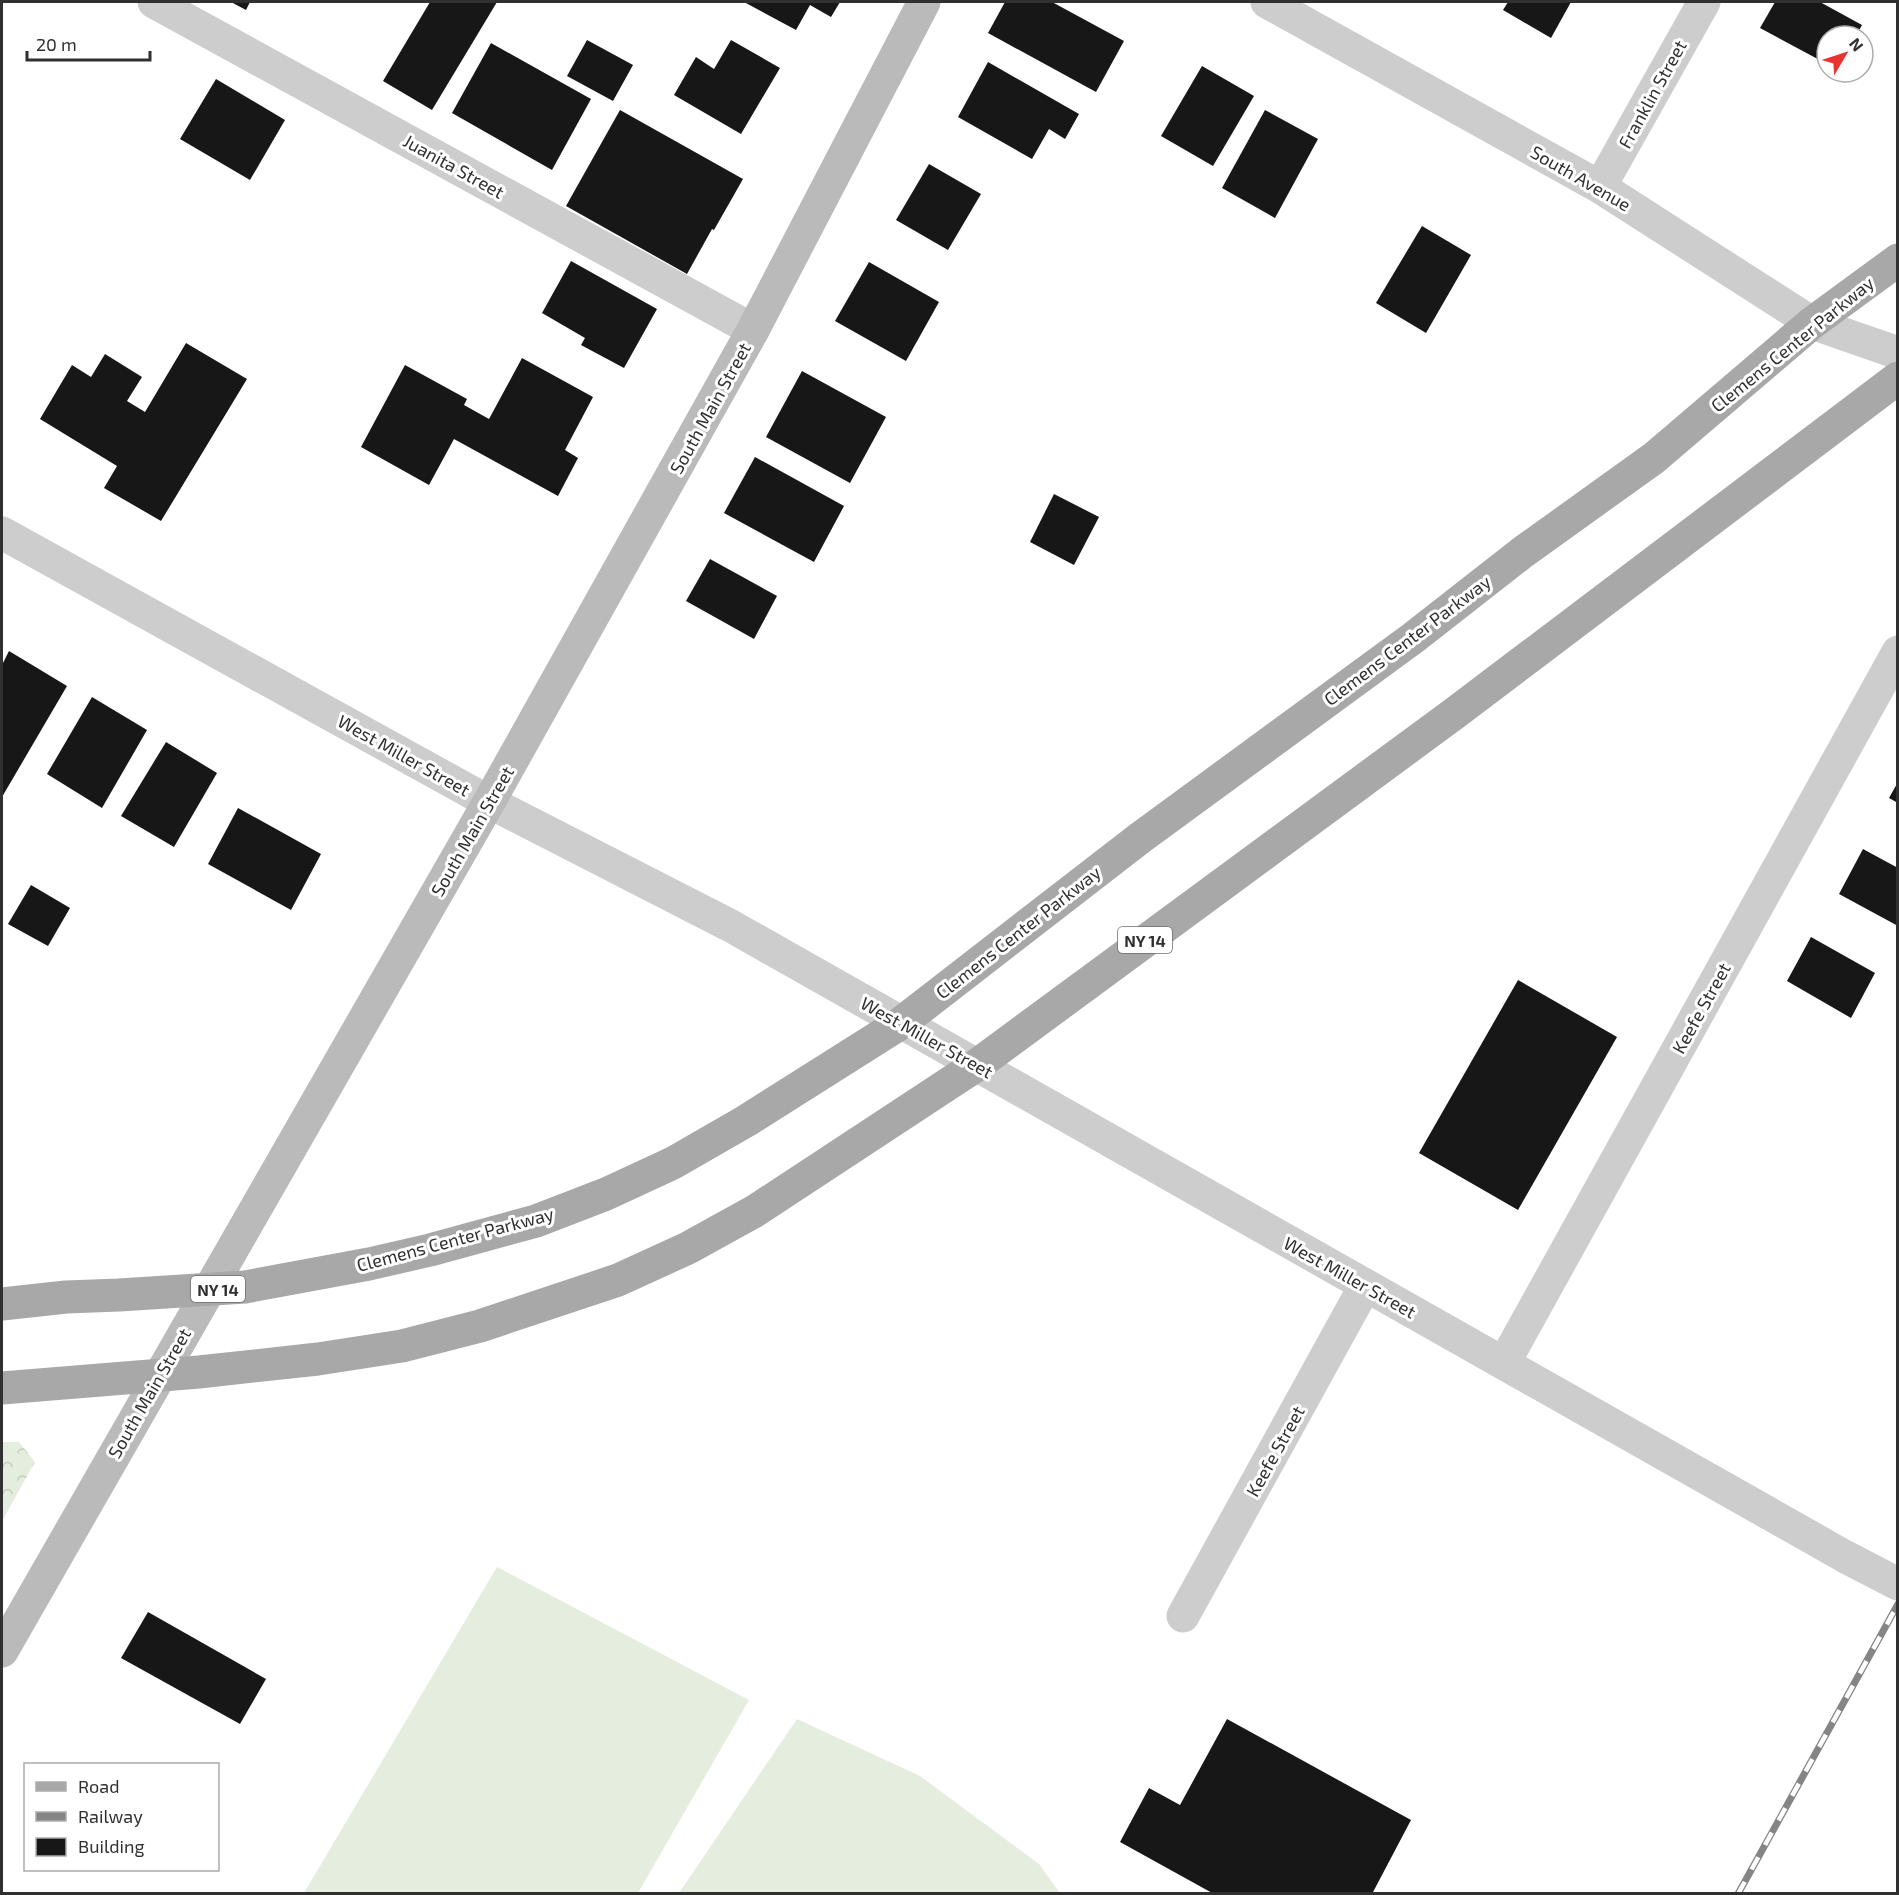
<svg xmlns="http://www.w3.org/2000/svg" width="1899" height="1895" font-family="'Exo 2',sans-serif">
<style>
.grass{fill:#e5edde}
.forest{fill:url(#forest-crowns)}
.building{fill:#171717}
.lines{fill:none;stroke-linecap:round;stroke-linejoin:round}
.street{stroke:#cdcdcd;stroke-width:33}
.secondary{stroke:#bababa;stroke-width:33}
.primary{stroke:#a8a8a8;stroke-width:33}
.rail-casing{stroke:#858585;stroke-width:7}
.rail{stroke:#fff;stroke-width:4.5;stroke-dasharray:14;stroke-linecap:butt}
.labels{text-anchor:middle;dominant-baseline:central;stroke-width:6;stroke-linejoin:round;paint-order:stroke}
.shield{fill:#fff;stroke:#6e6e6e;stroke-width:1.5}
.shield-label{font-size:16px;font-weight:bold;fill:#303030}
.street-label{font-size:18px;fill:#303030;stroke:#fff}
</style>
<defs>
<pattern id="forest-crowns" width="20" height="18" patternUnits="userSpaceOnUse" patternTransform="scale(1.5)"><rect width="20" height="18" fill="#e5edde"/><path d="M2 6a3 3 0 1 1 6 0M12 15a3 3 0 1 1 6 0" fill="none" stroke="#c5ccbf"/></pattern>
</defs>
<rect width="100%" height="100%" fill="#fff"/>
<g class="grass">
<path d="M497 1567 749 1700 638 1893H304Z"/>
<path d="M797 1719 920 1776 1039 1864 1060 1893H679Z"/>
</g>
<path class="forest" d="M2 1442H19L35 1462 2 1521Z"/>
<g class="building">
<path d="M231 2H250L246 10Z"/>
<path d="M430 2H497L432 110 383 81Z"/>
<path d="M744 2H840L831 17 810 5 796 30Z"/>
<path d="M1005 2H1052L1124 41 1096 92 988 33Z"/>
<path d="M1508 2H1571L1551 38 1503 10Z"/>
<path d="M1775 2H1820L1862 25 1856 36H1827V64L1760 28Z"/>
<path d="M587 40 633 65 613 101 567 76Z"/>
<path d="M731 40 780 68 741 134 674 95 696 57 714 69Z"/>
<path d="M491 43 591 99 552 170 452 113Z"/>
<path d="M988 62 1079 114 1065 139 1049 129 1032 159 958 117Z"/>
<path d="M1202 66 1254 96 1213 166 1161 136Z"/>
<path d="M216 79 285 120 250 180 180 139Z"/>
<path d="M620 110 743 179 714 230 712 229 687 274 566 206Z"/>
<path d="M1265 110 1318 139 1275 218 1222 188Z"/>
<path d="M929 164 981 194 948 250 896 220Z"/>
<path d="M1422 226 1471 255 1426 333 1376 303Z"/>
<path d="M571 261 657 309 624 368 581 345 585 338 542 313Z"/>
<path d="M869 262 939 302 906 361 835 321Z"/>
<path d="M186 343 247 379 161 521 104 488 117 466 40 419 72 365 91 377 105 354 142 377 127 401 145 412Z"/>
<path d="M522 358 593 397 565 450 578 458 558 496 454 439 429 485 361 447 405 365 467 399 464 405 489 419Z"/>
<path d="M802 371 886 417 850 483 766 437Z"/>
<path d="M755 457 844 506 814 562 724 513Z"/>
<path d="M1054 494 1099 517 1074 565 1030 542Z"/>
<path d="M710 559 777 596 754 639 686 601Z"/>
<path d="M9 651 67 686 2 797V665Z"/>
<path d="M92 697 147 730 102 808 47 774Z"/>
<path d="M166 742 217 773 174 847 121 816Z"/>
<path d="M1898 782V803L1889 798Z"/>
<path d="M238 808 321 854 291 910 208 864Z"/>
<path d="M1863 849 1898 868V926L1839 894Z"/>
<path d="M31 885 70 908 48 946 8 924Z"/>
<path d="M1811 937 1875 973 1851 1018 1787 981Z"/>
<path d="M1518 980 1617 1037 1518 1210 1419 1153Z"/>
<path d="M148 1612 266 1679 240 1724 121 1658Z"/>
<path d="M1227 1719 1411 1820 1372 1894H1214L1120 1842 1149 1788 1180 1805Z"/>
</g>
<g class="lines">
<g class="street">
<path d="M154 2 753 330"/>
<path d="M1267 2 1600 187 1812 323 1898 353"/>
<path d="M1600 187 1704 2"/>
<path d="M2 533 489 802 731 926 1844 1556 1898 1584"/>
<path d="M1504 1363 1898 652"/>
<path d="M1183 1616 1365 1286"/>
</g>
<path class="secondary" d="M2 1651 489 802 753 330 924 2"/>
<g class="primary">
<path d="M2 1304 66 1297 119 1295 245 1287 369 1264 430 1250 536 1221 606 1194 673 1163 746 1121 901 1023 1140 838 1413 638 1523 552 1654 458 1812 323 1898 260"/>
<path d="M2 1388 199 1372 318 1359 402 1346 480 1326 618 1280 688 1248 755 1211 977 1065 1455 713 1898 378"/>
</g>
<defs>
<path id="rail" d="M1738 1894 1898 1604"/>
</defs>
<use href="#rail" class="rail-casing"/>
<use href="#rail" class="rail"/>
</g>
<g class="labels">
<g class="shield">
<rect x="1118" y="927" width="54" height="26" rx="4.5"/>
<rect x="191" y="1276" width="54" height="26" rx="4.5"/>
</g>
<g class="shield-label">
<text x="1145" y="940">NY 14</text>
<text x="218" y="1289">NY 14</text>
</g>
<g class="street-label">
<text transform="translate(1652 94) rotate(-61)">Franklin Street</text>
<text transform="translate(454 166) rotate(29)">Juanita Street</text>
<text transform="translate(1581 178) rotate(30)">South Avenue</text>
<text transform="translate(1792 344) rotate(-39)">Clemens Center Parkway</text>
<text transform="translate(710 408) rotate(-61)">South Main Street</text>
<text transform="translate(1407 640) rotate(-37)">Clemens Center Parkway</text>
<text transform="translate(404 755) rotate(29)">West Miller Street</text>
<text transform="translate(472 831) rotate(-60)">South Main Street</text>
<text transform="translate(1018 932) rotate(-38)">Clemens Center Parkway</text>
<text transform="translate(1701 1008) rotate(-61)">Keefe Street</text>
<text transform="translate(927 1037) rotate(29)">West Miller Street</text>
<text transform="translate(455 1239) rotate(-15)">Clemens Center Parkway</text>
<text transform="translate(1350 1277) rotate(29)">West Miller Street</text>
<text transform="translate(149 1393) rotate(-60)">South Main Street</text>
<text transform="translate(1275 1451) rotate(-61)">Keefe Street</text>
</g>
</g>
<rect width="1899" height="1895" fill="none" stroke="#303030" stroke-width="6"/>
<rect x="24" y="1763" width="195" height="108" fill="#ffffff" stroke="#acacac" stroke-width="1.5"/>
<rect x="36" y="1782" width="30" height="9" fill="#a8a8a8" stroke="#acacac" stroke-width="1.5"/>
<text x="78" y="1793" font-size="18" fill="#303030">Road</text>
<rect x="36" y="1812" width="30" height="9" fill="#858585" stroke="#acacac" stroke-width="1.5"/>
<text x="78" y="1823" font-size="18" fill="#303030">Railway</text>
<rect x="36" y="1838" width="30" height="18" fill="#171717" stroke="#acacac" stroke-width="1.5"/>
<text x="78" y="1853" font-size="18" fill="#303030">Building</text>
<g transform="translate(1845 54) rotate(51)"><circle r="28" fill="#ffffff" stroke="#acacac" stroke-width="1.5"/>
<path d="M0-4.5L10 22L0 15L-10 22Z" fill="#e93330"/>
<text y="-9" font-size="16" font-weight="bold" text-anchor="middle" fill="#303030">N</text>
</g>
<path d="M27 51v9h123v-9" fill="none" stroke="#303030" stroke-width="3"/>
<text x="36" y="51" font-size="18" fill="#303030" stroke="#ffffff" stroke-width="4.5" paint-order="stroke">20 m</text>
</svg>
